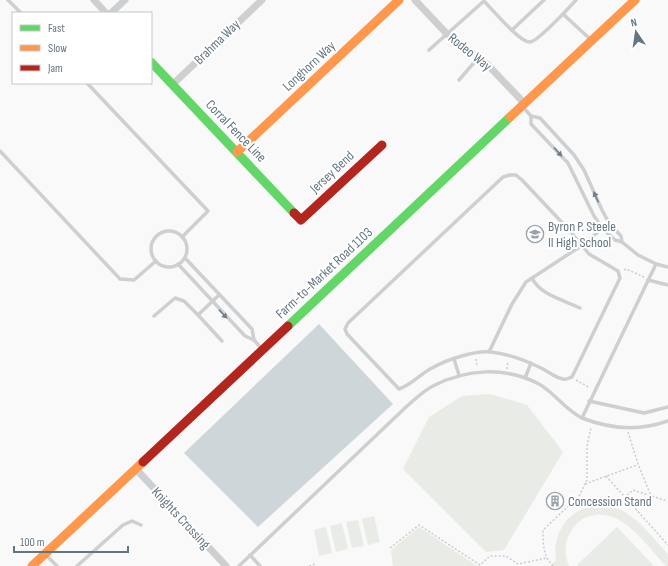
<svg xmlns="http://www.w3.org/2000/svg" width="668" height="566" font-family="'Sofia Sans Condensed',sans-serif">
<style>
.green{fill:#e8ebe6}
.water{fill:#ced6d9}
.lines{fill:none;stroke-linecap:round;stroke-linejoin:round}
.path{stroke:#cbcccd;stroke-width:1.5;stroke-dasharray:2 2;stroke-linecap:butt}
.lane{stroke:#cecfd0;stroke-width:3.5}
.street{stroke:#cecfd0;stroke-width:7}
.fast{stroke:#63d668;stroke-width:9}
.slow{stroke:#ff974d;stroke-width:9}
.jam{stroke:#b3261e;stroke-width:9}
.oneway{fill:#707f8b}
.labels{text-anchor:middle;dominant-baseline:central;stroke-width:4;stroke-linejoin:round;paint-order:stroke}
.street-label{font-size:14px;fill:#657683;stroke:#fff}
.poi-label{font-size:14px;fill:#657683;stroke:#fff;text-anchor:start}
</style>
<rect width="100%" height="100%" fill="#f9f9f9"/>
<g class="green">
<path d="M490 394 527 405 563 452 504 550 486 552 403 469 429 417 462 396Z"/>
<path d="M595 505C629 503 647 532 668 554V566H666C647 546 621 506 590 516 582 518 575 524 571 531 564 542 564 554 569 566H553L552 564 556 560C552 533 568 510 595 505Z"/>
<path d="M374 516 380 542 368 545 362 519Z"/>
<path d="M358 520 364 546 352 548 346 522Z"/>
<path d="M342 523 348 549 336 552 330 526Z"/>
<path d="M326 527 332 553 319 556 314 530Z"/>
<path d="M419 527 477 566H393L391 550Z"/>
<path d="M617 527 654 566H578L577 565Z"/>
</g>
<path class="water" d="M319 324 393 404 258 527 184 453Z"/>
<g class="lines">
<g class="path">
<path d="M624 270 626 269 644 277"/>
<path d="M476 359 477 367"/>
<path d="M507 369 508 361"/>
<path d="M576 380 590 388"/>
<path d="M628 432 638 464 651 496"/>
<path d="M606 476 668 545"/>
<path d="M585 484 637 465"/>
<path d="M618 503 633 490 667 501"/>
<path d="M390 548 419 525 480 565 490 556H506L518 564 547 558"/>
<path d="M309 566 315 564"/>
<path d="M553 566C543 556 543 544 543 530L579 496 587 480V446L591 427"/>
</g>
<g class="lane">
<path d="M8 0 21 13"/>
<path d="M563 14 576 0"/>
<path d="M512 30 544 0"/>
<path d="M429 50 484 1C491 8 520 43 530 42 536 42 558 19 563 14L590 39"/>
<path d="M459 80 478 58"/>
<path d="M87 83 208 211 182 237"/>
<path d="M523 107 531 116 540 118 574 155 584 170 602 210 609 223 621 236 622 242"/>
<path d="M531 116V124L568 163 594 216 602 228 615 240 622 242 638 255 656 264 668 267"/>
<path d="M0 151 120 279 134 280 156 261"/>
<path d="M510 175H516L522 180 570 231 589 254 618 271 620 278 572 377C569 378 566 380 563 379 555 378 548 371 541 368 525 360 509 354 491 352 475 350 446 360 432 368 420 374 412 385 399 389L347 334 345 329 348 323 503 177Z"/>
<circle cx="169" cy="249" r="18"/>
<path d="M185 258 252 329 254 340 262 349"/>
<path d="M178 264 245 336 254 340"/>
<path d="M532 278C540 295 564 300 580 308"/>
<path d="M648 280 668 285"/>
<path d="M219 295 198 315 222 341"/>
<path d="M154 316 175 298 184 301 198 315"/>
<path d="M489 352 512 304 526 282 581 246 609 223"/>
<path d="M454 359 459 375"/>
<path d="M525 378 531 363"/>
<path d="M589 401 644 413 668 407"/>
<path d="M582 418C610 429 640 431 668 421"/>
<path d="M46 555 57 566"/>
<path d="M250 555 260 566"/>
<path d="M77 566 123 525 132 521 141 525"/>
<path d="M239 566 406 407C414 400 423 391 433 386 466 369 505 366 539 384 555 393 565 410 582 418L656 264"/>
</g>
<g class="street">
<path d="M94 0 106 13"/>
<path d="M415 0 447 34 487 64 525 104"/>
<path d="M111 13 125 0"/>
<path d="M172 85 262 0"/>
<path d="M136 469 226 566"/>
</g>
<g class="fast">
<path d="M151 62 294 213"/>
<path d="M288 326 510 117"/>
</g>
<g class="slow">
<path d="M510 117 635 0"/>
<path d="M237 152 399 0"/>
<path d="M32 566 143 462"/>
</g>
<g class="jam">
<path d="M294 213 301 220 382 145"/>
<path d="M143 462 288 326"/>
</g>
</g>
<defs><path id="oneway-solid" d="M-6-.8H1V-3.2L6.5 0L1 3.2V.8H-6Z"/></defs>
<g class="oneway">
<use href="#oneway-solid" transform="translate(558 152) rotate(48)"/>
<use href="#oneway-solid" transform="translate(596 197) rotate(-114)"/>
<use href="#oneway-solid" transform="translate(223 314) rotate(47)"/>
</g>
<defs>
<symbol id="school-ring" viewBox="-11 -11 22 22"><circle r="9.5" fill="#fff" stroke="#99a4ac" stroke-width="1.5"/><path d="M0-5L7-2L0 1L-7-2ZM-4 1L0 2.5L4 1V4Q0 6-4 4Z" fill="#99a4ac"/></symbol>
<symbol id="building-ring" viewBox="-11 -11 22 22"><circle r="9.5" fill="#fff" stroke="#99a4ac" stroke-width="1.5"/><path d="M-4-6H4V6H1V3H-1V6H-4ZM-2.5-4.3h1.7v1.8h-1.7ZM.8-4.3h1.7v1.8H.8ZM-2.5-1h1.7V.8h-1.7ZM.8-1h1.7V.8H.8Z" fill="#99a4ac"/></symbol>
</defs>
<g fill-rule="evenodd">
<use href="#school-ring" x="525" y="224" width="20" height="20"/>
<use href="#building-ring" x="545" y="491" width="20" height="20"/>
</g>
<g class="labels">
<g class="street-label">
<text transform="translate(217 42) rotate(-44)">Brahma Way</text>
<text transform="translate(470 52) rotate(39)">Rodeo Way</text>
<text transform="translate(309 66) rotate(-43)">Longhorn Way</text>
<text transform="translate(236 131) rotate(46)">Corral Fence Line</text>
<text transform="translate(332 172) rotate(-43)">Jersey Bend</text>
<text transform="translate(324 273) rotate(-43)">Farm-to-Market Road 1103</text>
<text transform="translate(181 518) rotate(47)">Knights Crossing</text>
</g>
<g class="poi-label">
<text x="548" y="226">Byron P. Steele<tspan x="548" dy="16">II High School</tspan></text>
<text x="568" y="501">Concession Stand</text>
</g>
</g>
<rect x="12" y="12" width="140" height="72" fill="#ffffff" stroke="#c1c8cd"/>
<rect x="20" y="25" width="20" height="6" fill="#63d668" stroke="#c1c8cd"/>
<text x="48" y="32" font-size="12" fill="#657683">Fast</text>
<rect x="20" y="45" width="20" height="6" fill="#ff974d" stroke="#c1c8cd"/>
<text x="48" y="52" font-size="12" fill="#657683">Slow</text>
<rect x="20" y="65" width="20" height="6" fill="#b3261e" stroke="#c1c8cd"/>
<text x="48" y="72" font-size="12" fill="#657683">Jam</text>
<g transform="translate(636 32) rotate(347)" stroke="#ffffff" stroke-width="3" paint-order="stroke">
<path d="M0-3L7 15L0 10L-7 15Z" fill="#657683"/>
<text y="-6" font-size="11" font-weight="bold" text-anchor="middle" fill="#657683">N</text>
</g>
<path d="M14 546v6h114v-6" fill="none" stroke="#657683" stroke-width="2"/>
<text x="20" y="546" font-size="12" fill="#657683" stroke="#ffffff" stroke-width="3" paint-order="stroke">100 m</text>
</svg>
